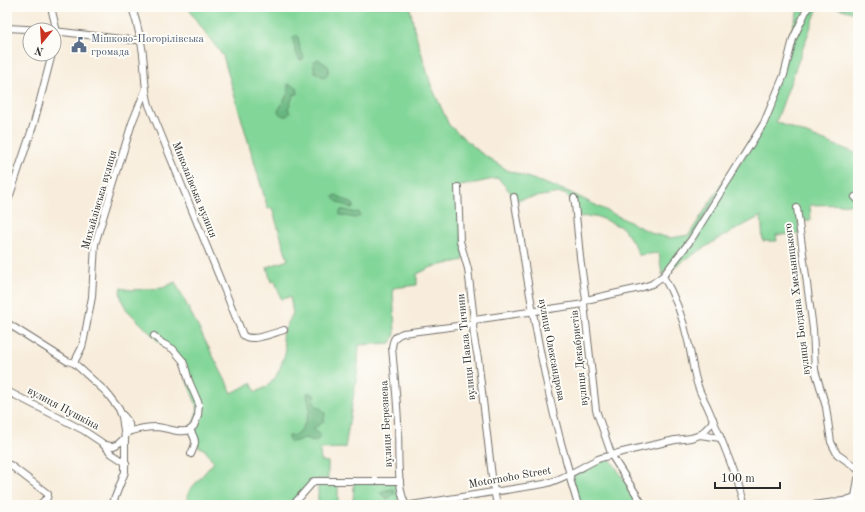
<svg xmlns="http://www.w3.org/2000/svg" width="865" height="512" font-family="'Old Standard TT',serif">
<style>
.green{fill:#82d698;stroke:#568062}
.forest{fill:#69b780;stroke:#4a7156}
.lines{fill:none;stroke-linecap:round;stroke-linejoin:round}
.minor-casing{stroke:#736f69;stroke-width:8}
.minor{stroke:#fff;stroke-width:6}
.labels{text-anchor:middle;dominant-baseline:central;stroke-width:4;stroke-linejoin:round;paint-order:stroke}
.service-label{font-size:11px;fill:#4e5e75;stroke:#fdfcf7;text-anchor:start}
.street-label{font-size:11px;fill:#2b2b2b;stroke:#fdfcf7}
</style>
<rect width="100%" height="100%" fill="#fdfcf7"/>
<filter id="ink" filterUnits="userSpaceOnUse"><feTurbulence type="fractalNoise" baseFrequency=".025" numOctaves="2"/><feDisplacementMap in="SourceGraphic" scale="8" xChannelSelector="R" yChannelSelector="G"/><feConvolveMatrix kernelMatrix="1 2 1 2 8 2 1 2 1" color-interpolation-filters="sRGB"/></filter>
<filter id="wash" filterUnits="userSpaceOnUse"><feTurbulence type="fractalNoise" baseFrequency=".012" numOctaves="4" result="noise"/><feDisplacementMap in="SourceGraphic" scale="16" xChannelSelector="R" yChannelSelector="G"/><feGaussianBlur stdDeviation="0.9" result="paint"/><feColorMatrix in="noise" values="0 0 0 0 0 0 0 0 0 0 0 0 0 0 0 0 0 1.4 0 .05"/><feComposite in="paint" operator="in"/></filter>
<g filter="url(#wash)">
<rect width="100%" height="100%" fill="#f8eddc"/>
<g class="green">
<path d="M188 7H410L414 28 431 85 449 125 481 153 507 170 569 192 654 234 670 238 689 235 762 121 799 7H806L770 109 690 239 662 275 659 253 638 255 636 247 623 228 596 216 577 217C574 206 573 195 560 193L516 200 512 197 511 193 498 178 457 187 464 260 432 267 417 274V285L393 288 395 334 391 343 359 345 358 368 345 448 320 449 321 461 328 462V479H318L292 505H186L189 491 214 462 205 450 196 445 192 427 198 409 177 355 161 344 127 310 122 301 120 291 121 288 131 290 163 288 175 282 232 393 251 383 256 392 268 386 275 378 280 368 286 351 282 335 293 313 290 297 281 299 275 281 271 282 267 267 288 260 272 208 268 209 223 56 193 16Z"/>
<path d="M810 7H818L776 122 858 154V204L810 205 811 220 798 222 799 234 776 235 777 241H763L761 216 718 239 669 270 756 139 788 55Z"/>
<path d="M835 7H858V14Z"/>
<path d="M607 459 611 460 641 505H579L572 475 599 460Z"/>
<path d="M318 481 338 482V503H353L354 482 398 483 400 496 398 499 397 505H318Z"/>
</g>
<g class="forest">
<path d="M296 35 298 37 300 50 304 57 302 60 299 59 295 50 293 38Z"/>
<path d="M318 59 328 66 329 70 325 78 315 72 313 62Z"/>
<path d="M288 84 297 87 298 94H294L288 109 290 113 287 116C283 116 279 115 278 111L288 93Z"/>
<path d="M336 195 353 204 354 207 351 208C345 204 337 204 333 197Z"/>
<path d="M341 210C348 209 352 214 359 212L360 216 355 218 340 215V212Z"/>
<path d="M307 393H311L315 396 314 403C322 411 328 409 323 422L313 429 320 434 319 438 315 441 304 438 296 441 291 442 288 438 289 436 296 435 300 432 304 425 310 410Z"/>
<path d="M393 489 395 493 388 499 380 493 382 491Z"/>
</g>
</g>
<g filter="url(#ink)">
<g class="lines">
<defs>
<g id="minor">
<path d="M51 7 57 32 54 46"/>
<path d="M132 7C138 26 143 45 144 65 145 80 145 91 149 105L243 335C251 343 273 333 284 330"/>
<path d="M7 28 45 30"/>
<path d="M54 31 130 40H140"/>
<path d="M458 187 460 241 468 269 474 320C471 331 476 347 478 358L493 485 497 505"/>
<path d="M514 197C529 289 542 381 569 471L571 482 578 505"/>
<path d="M855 197 858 200"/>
<path d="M574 198 575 204 580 257 586 300 584 304 596 410 612 456 643 505"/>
<path d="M7 204 34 123 52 54"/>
<path d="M797 208 813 329 815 370 826 407 831 442 837 454 854 466 858 470"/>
<path d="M858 234V277"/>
<path d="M663 276C675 296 683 318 688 341 692 357 693 374 699 389 701 395 705 401 708 408 722 440 735 472 745 505"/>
<path d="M586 300 640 288 652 284 663 276 691 240 764 123 784 75 793 39 808 7"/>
<path d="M474 320 584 304"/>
<path d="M7 323 67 361 74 363 106 392 119 409 122 417 125 437V472L112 505"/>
<path d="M154 336 162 343 173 349 183 361 185 366 189 381 199 404 198 416 194 426 190 430C197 441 196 443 191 454"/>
<path d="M74 363 82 347 84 339 92 297 95 244 132 123 145 91"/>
<path d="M7 391 83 430 101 442 112 454 126 463"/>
<path d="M128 432C137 429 148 427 157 427 168 428 179 434 190 430"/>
<path d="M700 435 711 424 713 419"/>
<path d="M103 444C107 445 109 446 113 446 121 444 131 432 129 424 128 420 124 416 121 413"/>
<path d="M10 465 48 494 47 498 39 505"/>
<path d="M293 505 314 481H400"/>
<path d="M406 505C396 489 399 444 398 423 397 398 394 372 392 347 393 339 395 336 403 333L473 324"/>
<path d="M411 505 544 484C565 479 579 468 598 459 605 456 612 456 618 453L675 440 691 438 700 435 720 438"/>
<path d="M813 505 843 501 858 496"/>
<path d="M850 505 855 497 858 479"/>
</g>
</defs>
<use href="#minor" class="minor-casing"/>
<use href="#minor" class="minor"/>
</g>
</g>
<defs>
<symbol id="civic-bare" viewBox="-9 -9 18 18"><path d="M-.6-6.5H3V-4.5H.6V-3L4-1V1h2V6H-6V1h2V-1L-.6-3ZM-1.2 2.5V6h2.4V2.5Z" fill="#5c6f8a" stroke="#fdfcf7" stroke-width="2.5" paint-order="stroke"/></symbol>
</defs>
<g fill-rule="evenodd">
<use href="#civic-bare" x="68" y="34" width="22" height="22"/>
</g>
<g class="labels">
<g class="service-label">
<text x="91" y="39">Мішково-Погорілівська<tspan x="91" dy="13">громада</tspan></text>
</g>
<g class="street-label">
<text transform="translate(194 190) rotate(68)">Миколаївська вулиця</text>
<text transform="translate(100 200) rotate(-74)">Михайлівська вулиця</text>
<text transform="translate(798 299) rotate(-97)">вулиця Богдана Хмельницького</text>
<text transform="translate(467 347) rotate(-96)">вулиця Павла Тичини</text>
<text transform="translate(551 350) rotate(79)">вулиця Олександрова</text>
<text transform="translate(580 358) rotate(-96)">вулиця Декабристів</text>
<text transform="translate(63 409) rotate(28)">вулиця Пушкіна</text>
<text transform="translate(387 424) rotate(-93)">вулиця Березнева</text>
<text transform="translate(510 478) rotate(-10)">Motornoho Street</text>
</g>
</g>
<rect width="865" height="512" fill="none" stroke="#fdfcf7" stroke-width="24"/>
<g transform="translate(42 42) rotate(198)"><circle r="19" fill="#fdfcf7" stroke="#a9a8a5"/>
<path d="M0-3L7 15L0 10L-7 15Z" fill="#c8321e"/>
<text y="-6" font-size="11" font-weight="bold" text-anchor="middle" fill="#2b2b2b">N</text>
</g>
<path d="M715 482v6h65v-6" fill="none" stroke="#2b2b2b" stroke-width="2"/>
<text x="721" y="482" font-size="12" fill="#2b2b2b" stroke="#fdfcf7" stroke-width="3" paint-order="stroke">100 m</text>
</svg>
